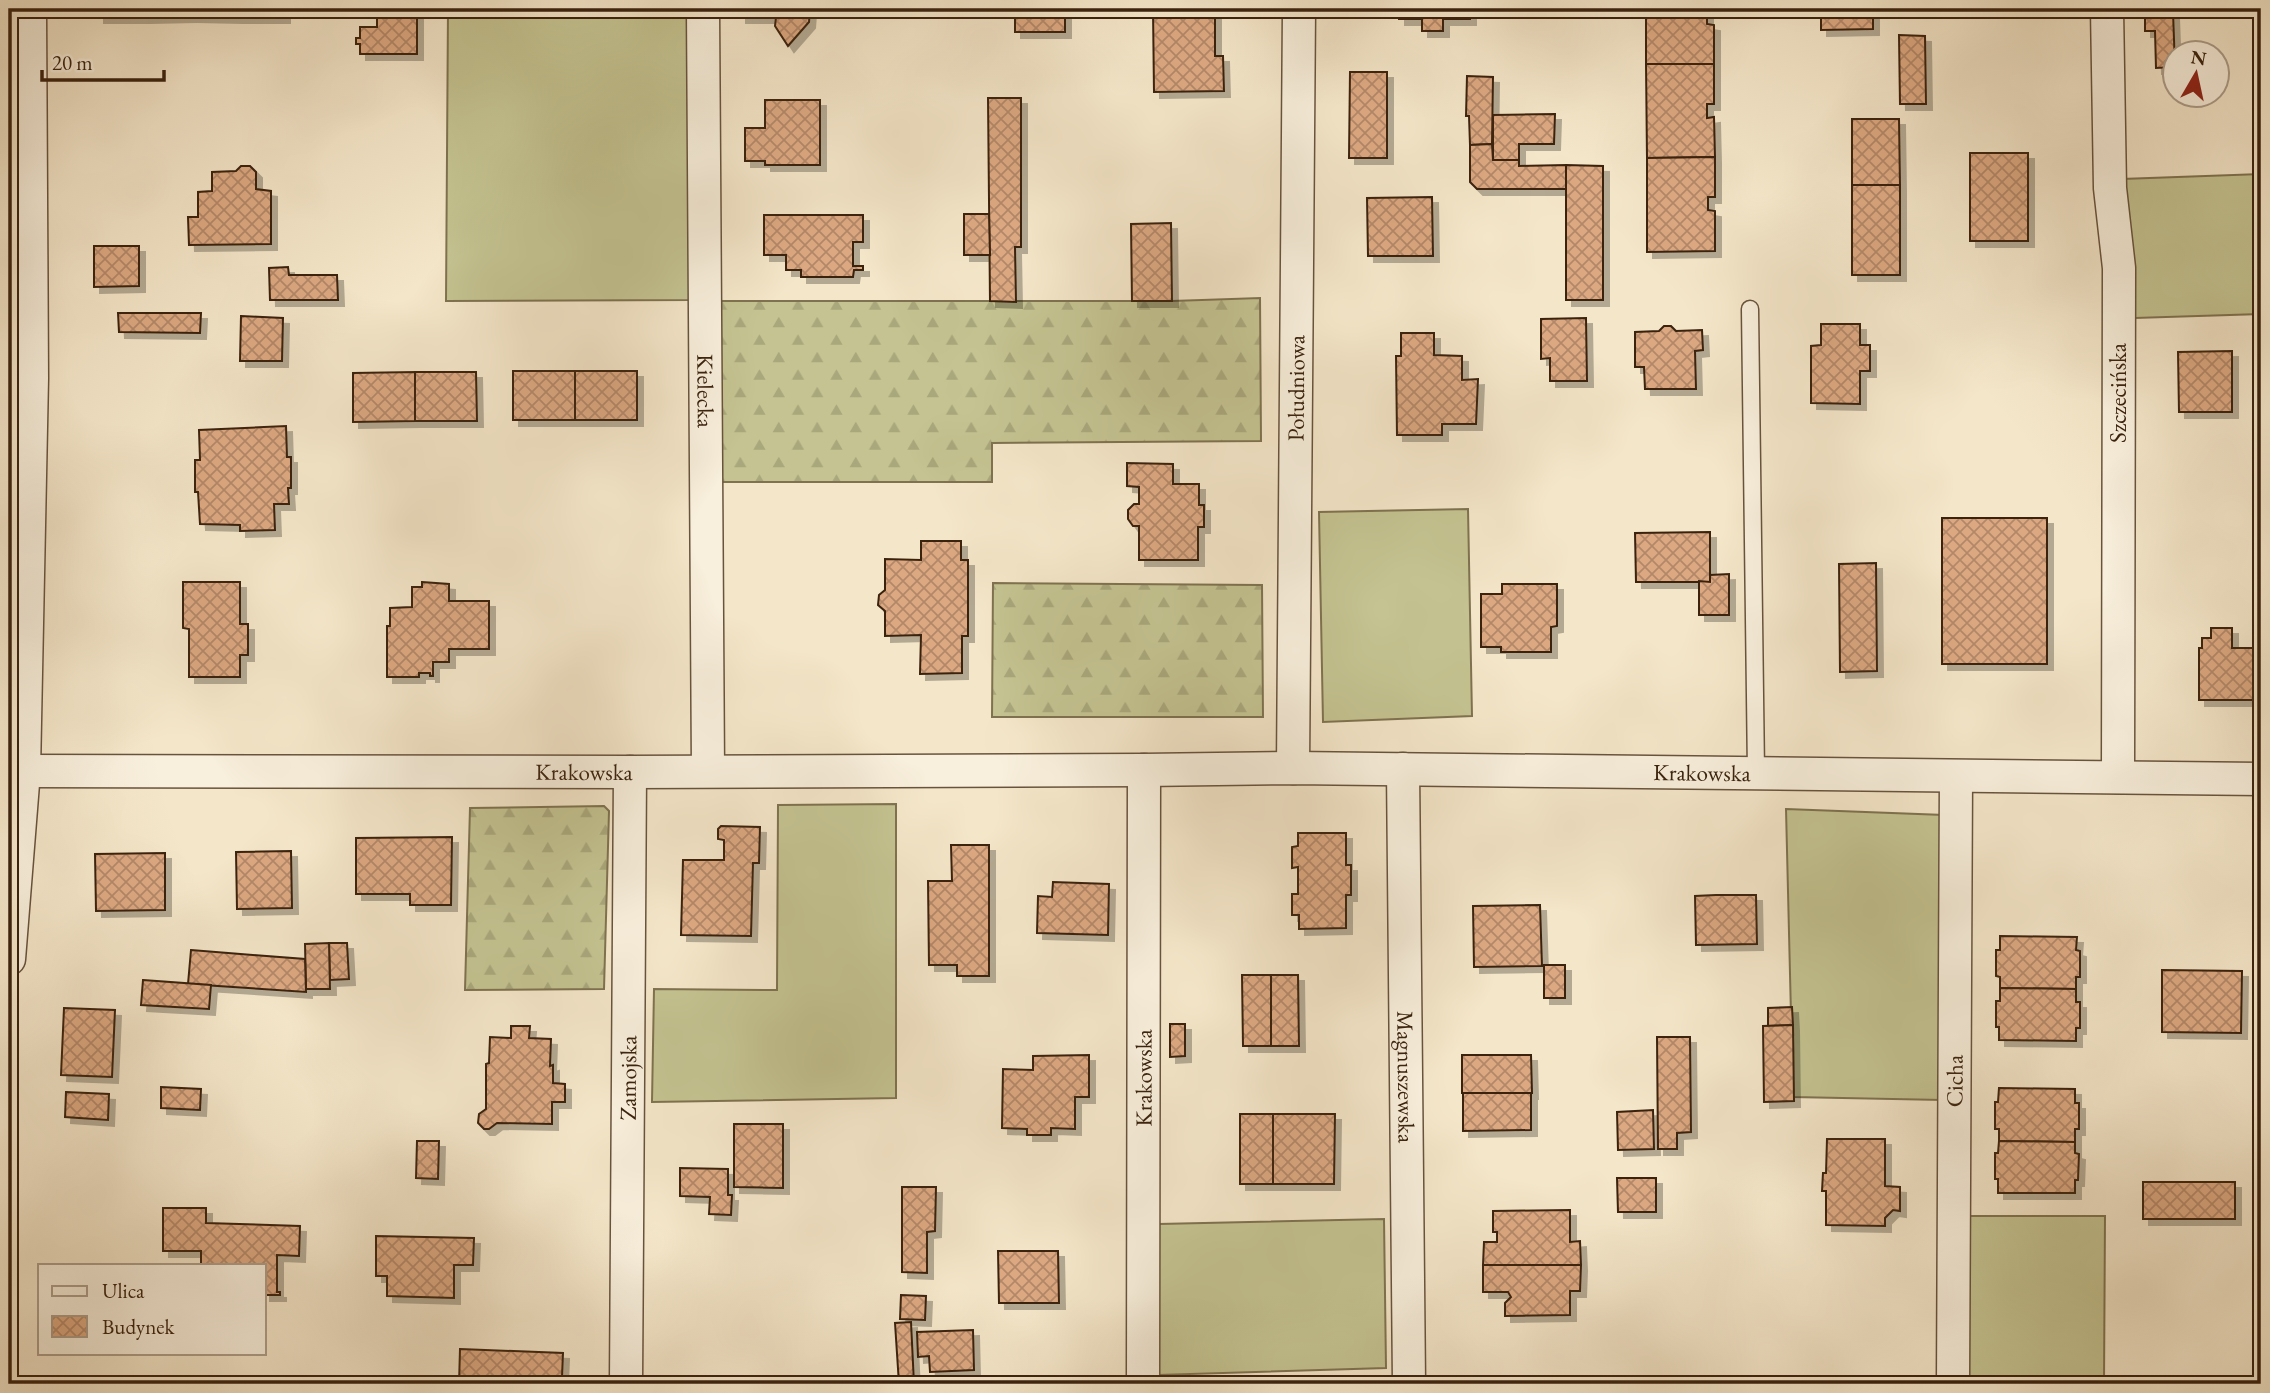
<svg xmlns="http://www.w3.org/2000/svg" width="2270" height="1393" font-family="'EB Garamond',serif">
<style>
.grass{fill:#c4c391;stroke:#7f7250;stroke-width:2}
.forest{fill:url(#forest-firs);stroke:#7f7250;stroke-width:2}
.building{fill:url(#building-cross-hatch);stroke:#3a220e;stroke-width:2;filter:url(#shadow)}
.lines{fill:none;stroke-linecap:round;stroke-linejoin:round}
.service-casing{stroke:#68533d;stroke-width:19}
.minor-casing{stroke:#68533d;stroke-width:35}
.service{stroke:#f8efdc;stroke-width:16}
.minor{stroke:#f8efdc;stroke-width:32}
.labels{text-anchor:middle;dominant-baseline:central;stroke-width:6;stroke-linejoin:round;paint-order:stroke}
.street-label{font-size:23px;fill:#3a220e;stroke:#f8efdc}
</style>
<defs>
<pattern id="forest-firs" width="22" height="20" patternUnits="userSpaceOnUse" patternTransform="scale(1.75)"><rect width="22" height="20" fill="#c4c391"/><path d="M5 1l3.5 6h-7zM16 11l3.5 6h-7z" fill="#a9a77c"/></pattern>
<pattern id="building-cross-hatch" width="8" height="8" patternUnits="userSpaceOnUse" patternTransform="scale(1.75)"><rect width="8" height="8" fill="#dca881"/><path d="M0 0l8 8M0 8l8-8" fill="none" stroke="#b38868"/></pattern>
<filter id="shadow"><feDropShadow dx="6" dy="6" stdDeviation="0" flood-color="#0004"/></filter>
</defs>
<rect width="100%" height="100%" fill="#f4e6c9"/>
<filter id="stains"><feTurbulence type="fractalNoise" baseFrequency=".00286" numOctaves="4"/><feColorMatrix values="0 0 0 0 .2 0 0 0 0 .09 0 0 0 0 .02 0 0 0 .5 -.17"/></filter>
<radialGradient id="worn" r=".72"><stop offset=".6" stop-color="#630" stop-opacity="0"/><stop offset="1" stop-color="#630" stop-opacity=".3"/></radialGradient>
<g class="grass">
<path d="M448 9H692L691 300 446 301Z"/>
<path d="M2261 174V314L2135 318 2122 179Z"/>
<path d="M1468 509 1472 716 1323 722 1319 512Z"/>
<path d="M896 804V1098L652 1102 654 989 777 990 778 805Z"/>
<path d="M1786 809 1944 815 1942 1100 1793 1097Z"/>
<path d="M1966 1216H2105L2104 1384H1966Z"/>
<path d="M1384 1219 1386 1368 1158 1375 1159 1224Z"/>
</g>
<g class="forest">
<path d="M1260 298 1261 441 992 443V482H717V301H1172Z"/>
<path d="M993 583 1262 585 1263 717H992Z"/>
<path d="M604 806 609 811 604 989 465 990 470 808Z"/>
</g>
<g class="building">
<rect x="98" y="9" width="47" height="8"/>
<path d="M145 9H192L191 16 145 17Z"/>
<path d="M192 9H237V17L191 16Z"/>
<rect x="237" y="9" width="47" height="8"/>
<path d="M377 9H417V54H360V44H356V38H360V27H377Z"/>
<path d="M740 9H810L809 22 788 46 775 26 776 17H740Z"/>
<rect x="1015" y="9" width="50" height="23"/>
<path d="M1153 9H1215V56H1223L1224 91 1154 92Z"/>
<path d="M1399 9H1470V19H1443V31H1422V19H1399Z"/>
<path d="M1646 9H1714V11H1707V24L1714 25V64H1646Z"/>
<path d="M1821 9H1873V29L1821 30Z"/>
<path d="M2145 12H2173L2175 67 2156 68 2155 31H2145Z"/>
<path d="M1899 35 1925 36 1926 104H1900Z"/>
<path d="M1646 64H1714V104H1707V118L1714 117 1715 157 1647 158Z"/>
<path d="M1350 72H1387V158H1349Z"/>
<path d="M1467 76 1493 77 1492 144 1470 145 1469 116H1466Z"/>
<path d="M988 98H1021V247H1015L1016 302 990 301Z"/>
<path d="M765 100H820V165H765V161H745V128H765Z"/>
<path d="M1555 114 1554 144H1519V160H1493V115Z"/>
<path d="M1852 119H1899L1900 185H1852Z"/>
<path d="M1492 144 1493 160H1519V166L1566 165V189H1477L1470 182V145Z"/>
<rect x="1970" y="153" width="58" height="88"/>
<path d="M1715 157V197H1708V210L1715 211V251L1647 252V158Z"/>
<path d="M1566 165 1603 166V300H1566Z"/>
<path d="M241 166H250L256 172V189L271 191V244L189 245 188 217H198V192L212 191V172L236 171Z"/>
<rect x="1852" y="185" width="48" height="90"/>
<path d="M1432 197 1433 256H1368L1367 198Z"/>
<path d="M964 214H989L990 255H964Z"/>
<path d="M764 215H863V242H853V266H863V270H854L853 277H801V270H786V255H764Z"/>
<path d="M1171 223 1172 301H1132L1131 224Z"/>
<path d="M94 246H139V286L94 287Z"/>
<path d="M288 267 289 275H337L338 300H270L269 268Z"/>
<path d="M118 313H201L200 333 119 332Z"/>
<path d="M241 316 283 318 282 361H240Z"/>
<path d="M1586 318 1587 381H1550V358L1541 359V319Z"/>
<path d="M1821 324H1860V345H1870V371H1860V404L1811 403V346L1821 345Z"/>
<path d="M1664 326H1671L1676 331 1702 330 1703 350 1695 351 1696 389H1645L1644 367H1635V332L1659 331Z"/>
<path d="M1401 333H1434V355L1462 356V380L1478 379 1476 424H1442V435H1397L1396 356H1401Z"/>
<path d="M2232 351V412H2179L2178 352Z"/>
<rect x="513" y="371" width="62" height="49"/>
<rect x="575" y="371" width="62" height="49"/>
<path d="M415 372H476L477 421H415Z"/>
<path d="M415 372V421L353 422V373Z"/>
<path d="M286 426 287 457H291V488H288L289 504H274L275 530 240 531V525L200 524 198 492H195V460H200L199 430Z"/>
<path d="M1127 463 1173 464V484H1199V505H1204V527H1198V560H1139V526H1133L1128 519V510L1134 504H1139V487L1127 486Z"/>
<rect x="1942" y="518" width="105" height="146"/>
<path d="M1710 532V582H1636L1635 533Z"/>
<path d="M921 541H961V560H968V636H962V673L920 674 921 635 885 636V611L878 605 879 595 885 590V559L921 560Z"/>
<path d="M1876 563 1877 671 1840 672 1839 564Z"/>
<path d="M1729 574V615H1699V581L1710 582V575Z"/>
<path d="M183 582H240V624H248V655H240V677H189V629L183 628Z"/>
<path d="M422 582 449 584V601H489V649H449V662H433V676H430V673H419V677H387V626H390V608L412 607V587H422Z"/>
<path d="M1502 584H1557V626L1551 627V652H1501V647H1481V594H1502Z"/>
<path d="M2211 628H2232V648H2257V651L2261 650V693H2258V700H2199V648H2202V638H2211Z"/>
<path d="M721 826 760 827 759 863H753L751 936 681 935 683 860H724V840L718 839V829Z"/>
<path d="M1298 833H1346V865H1351V895H1346V928L1299 929V915H1292V894H1298V867L1292 868V847L1298 846Z"/>
<path d="M452 837 451 905H410V894H356V838Z"/>
<path d="M951 845H989V976H957V965H929L928 881H952Z"/>
<path d="M291 851 292 908 237 909 236 852Z"/>
<path d="M165 853V910L96 911 95 854Z"/>
<path d="M1053 882 1109 884 1108 935 1037 933 1038 896 1052 897Z"/>
<path d="M1716 895H1756L1757 944 1696 945 1695 896Z"/>
<path d="M1540 905 1542 966 1474 967 1473 906Z"/>
<path d="M2000 936 2077 937 2076 950 2080 951V977H2076V989L2000 988V977L1996 976V950H2000Z"/>
<path d="M329 943H347L349 979 330 980Z"/>
<path d="M329 943 330 989H306L305 944Z"/>
<path d="M191 950 305 959 306 992 188 984Z"/>
<rect x="1544" y="965" width="21" height="33"/>
<path d="M2162 970 2242 971 2241 1033 2162 1032Z"/>
<path d="M1242 975H1271V1046H1243Z"/>
<path d="M1271 975H1298L1299 1046H1271Z"/>
<path d="M143 980 211 985 209 1009 141 1005Z"/>
<path d="M2000 988 2076 989V1002H2080V1028H2076V1041L1999 1040V1027H1996V1001H2000Z"/>
<path d="M1792 1007 1793 1025 1768 1026V1008Z"/>
<path d="M64 1008 115 1010 112 1077 61 1075Z"/>
<path d="M1170 1024H1185V1056L1170 1057Z"/>
<path d="M1793 1025 1794 1101 1764 1102 1763 1026Z"/>
<path d="M511 1026H530L529 1038 551 1039 550 1066 553 1065V1083L565 1084V1102H552V1124L497 1123 489 1129H484L478 1123 479 1114 486 1109V1064L489 1063 490 1037 511 1038Z"/>
<path d="M1657 1037H1690L1691 1132 1677 1133V1149H1658Z"/>
<path d="M1089 1055V1097H1075V1129L1051 1128V1135H1027V1129L1002 1128 1003 1069 1033 1070V1056Z"/>
<path d="M1462 1055H1531L1532 1093H1462Z"/>
<path d="M161 1087 201 1089 200 1110 161 1108Z"/>
<path d="M1999 1088 2075 1089V1103H2079V1129H2075V1142L1999 1141V1129H1995V1102H1998Z"/>
<path d="M66 1092 109 1094 108 1120 65 1117Z"/>
<path d="M1463 1093H1531V1130L1463 1131Z"/>
<path d="M1653 1110 1654 1149 1618 1150 1617 1112Z"/>
<rect x="1240" y="1114" width="33" height="70"/>
<path d="M1273 1114H1335L1334 1184H1273Z"/>
<path d="M734 1124H783V1188L734 1187Z"/>
<path d="M1827 1139H1885V1186L1900 1187V1211L1893 1210 1885 1218V1226L1826 1225V1191H1822L1823 1173H1826Z"/>
<path d="M417 1141H439L438 1179 416 1178Z"/>
<path d="M1999 1141 2075 1142V1153L2079 1154 2078 1180H2075V1193H1998V1179H1995V1153H1998Z"/>
<path d="M680 1168 728 1169V1195H732L731 1215 709 1214 710 1197 680 1196Z"/>
<path d="M1617 1178H1656V1212H1618Z"/>
<rect x="2143" y="1182" width="92" height="37"/>
<path d="M902 1187H936L935 1231 927 1232V1273L902 1272Z"/>
<path d="M163 1208H206V1223L300 1226 299 1256 277 1255V1292H280V1295H264V1265H201V1251H163Z"/>
<path d="M1570 1210V1242L1580 1241 1581 1265H1483L1484 1242H1497V1232H1493V1211Z"/>
<path d="M376 1236 474 1238 473 1265H454V1298L387 1296V1276H376Z"/>
<path d="M998 1251H1058L1059 1303H999Z"/>
<path d="M1483 1265H1581L1580 1291H1570V1315L1505 1316V1303L1511 1297 1508 1292H1483Z"/>
<path d="M901 1295 926 1296 925 1320 900 1319Z"/>
<path d="M911 1322 914 1384H899L895 1323Z"/>
<path d="M973 1330 974 1370 930 1372 929 1356 918 1357 917 1332Z"/>
<path d="M460 1349 563 1353 562 1377 534 1376V1384H459Z"/>
<path d="M1506 1376H1581V1382H1600V1384H1468V1382L1507 1383Z"/>
</g>
<g class="lines">
<defs>
<path id="service" d="M1750 309 1756 773"/>
<g id="minor">
<path id="s1" d="M703 9 708 771"/>
<path d="M2107 9 2110 188 2119 268 2118 777"/>
<path id="s2" d="M1293 768 1299 9"/>
<path id="s3" d="M1403 769 1409 1384"/>
<path id="s4" d="M24 771 630 772 1144 770 1293 768 2261 779"/>
<path d="M9 959 24 771 32 378 30 9"/>
<path id="s5" d="M626 1384 630 772"/>
<path id="s6" d="M1143 1384 1144 770"/>
<path id="s7" d="M1953 1384 1956 777"/>
</g>
</defs>
<use href="#service" class="service-casing"/>
<use href="#minor" class="minor-casing"/>
<use href="#service" class="service"/>
<use href="#minor" class="minor"/>
</g>
<g class="labels">
<g class="street-label">
<text stroke="none"><textPath href="#s2" startOffset="380">Południowa</textPath></text>
<text stroke="none"><textPath href="#s1" startOffset="382">Kielecka</textPath></text>
<text transform="translate(2118 393) rotate(-90)">Szczecińska</text>
<text stroke="none"><textPath href="#s4" startOffset="560">Krakowska</textPath></text>
<text stroke="none"><textPath href="#s4" startOffset="1678">Krakowska</textPath></text>
<text stroke="none"><textPath href="#s6" startOffset="306">Krakowska</textPath></text>
<text stroke="none"><textPath href="#s3" startOffset="308">Magnuszewska</textPath></text>
<text stroke="none"><textPath href="#s5" startOffset="306">Zamojska</textPath></text>
<text stroke="none"><textPath href="#s7" startOffset="303">Cicha</textPath></text>
</g>
</g>
<rect width="2270" height="1393" fill="none" stroke="#f4e6c9" stroke-width="35"/>
<rect x="10" y="10" width="2249" height="1372" fill="none" stroke="#3a220e" stroke-width="3.5"/>
<rect x="18" y="18" width="2235" height="1358" fill="none" stroke="#3a220e" stroke-width="2"/>
<rect x="38" y="1264" width="228" height="91" fill="#f8efdc" stroke="#ac9d8a" stroke-width="2"/>
<rect x="52" y="1286" width="35" height="10" fill="#f8efdc" stroke="#ac9d8a" stroke-width="2"/>
<text x="102" y="1298" font-size="21" fill="#3a220e">Ulica</text>
<rect x="52" y="1316" width="35" height="21" fill="url(#building-cross-hatch)" stroke="#ac9d8a" stroke-width="2"/>
<text x="102" y="1334" font-size="21" fill="#3a220e">Budynek</text>
<g transform="translate(2196 74) rotate(9)"><circle r="33" fill="#f8efdc" stroke="#ac9d8a" stroke-width="2"/>
<path d="M0-5L12 26L0 18L-12 26Z" fill="#8f2418"/>
<text y="-10" font-size="19" font-weight="bold" text-anchor="middle" fill="#3a220e">N</text>
</g>
<path d="M42 70v10h122v-10" fill="none" stroke="#3a220e" stroke-width="3.5"/>
<text x="52" y="70" font-size="21" fill="#3a220e" stroke="#f8efdc" stroke-width="5" paint-order="stroke">20 m</text>
<rect width="100%" height="100%" filter="url(#stains)"/>
<rect width="100%" height="100%" fill="url(#worn)"/>
</svg>
